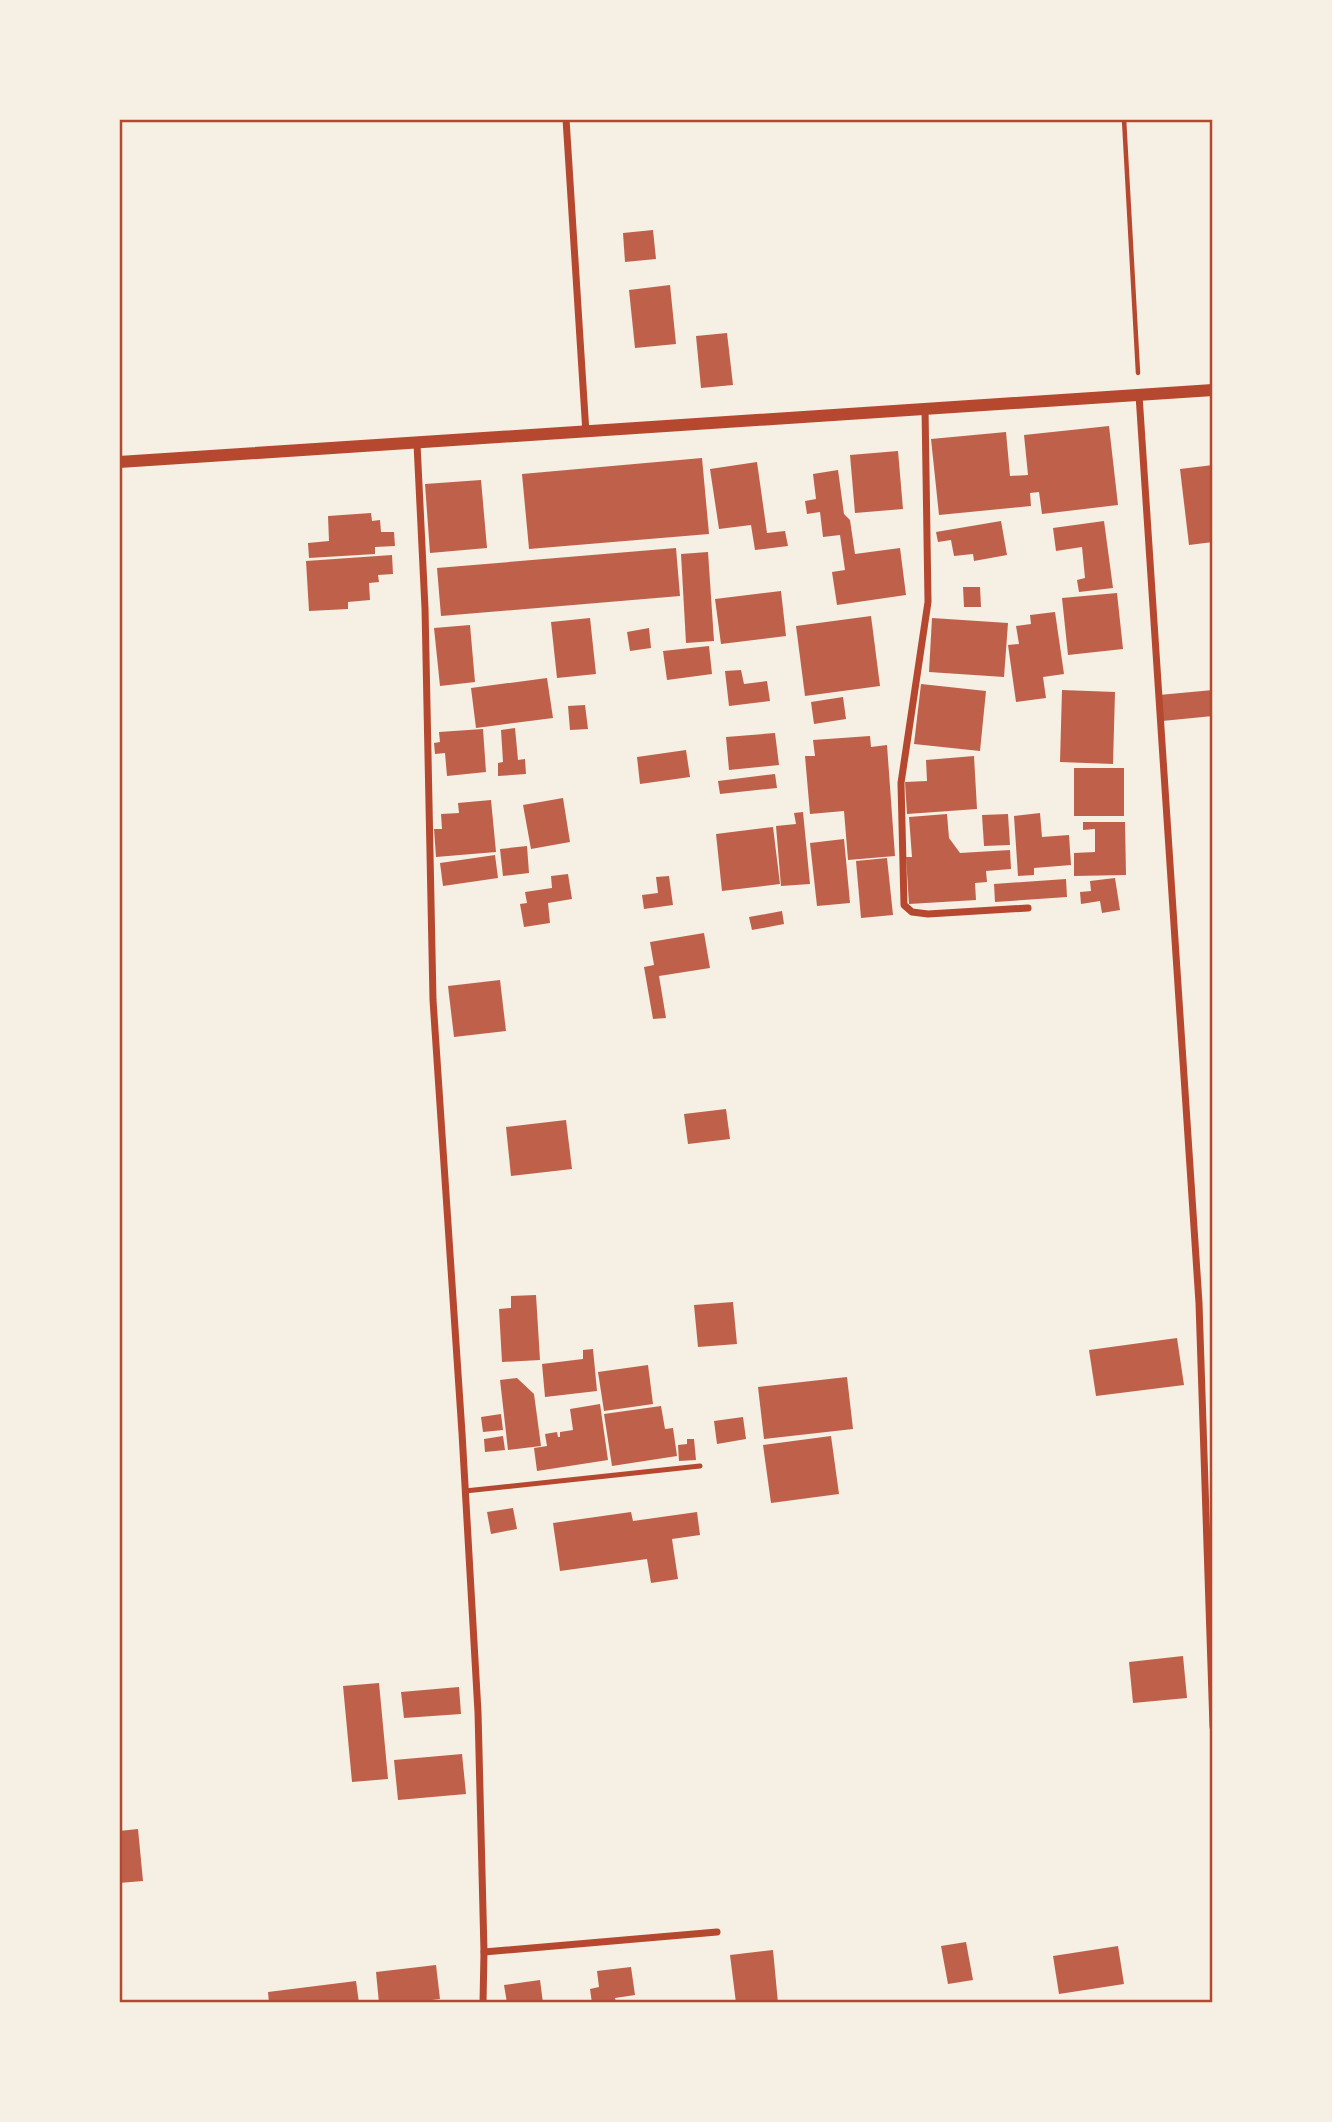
<svg xmlns="http://www.w3.org/2000/svg" width="1332" height="2122" font-family="'PT Sans',sans-serif">
<style>
.building{fill:#bf614a}
.lines{fill:none;stroke-linecap:round;stroke-linejoin:round}
.path{stroke:#b5482f;stroke-width:4.5}
.service{stroke:#b5482f;stroke-width:5}
.minor{stroke:#b5482f;stroke-width:7}
.tertiary{stroke:#b5482f;stroke-width:12}
.neatline{fill:none;stroke:#b5482f;stroke-width:2.5}
</style>
<rect width="100%" height="100%" fill="#f6efe4"/>
<g class="building">
<path d="M653 230 656 259 625 262 623 233Z"/>
<path d="M670 285 676 344 635 348 629 290Z"/>
<path d="M727 333 733 385 701 388 696 336Z"/>
<path d="M1109 426 1118 505 1042 514 1039 492 1030 493 1031 506 939 515 931 439 1006 432 1010 476 1028 475 1024 435Z"/>
<path d="M898 451 903 509 855 513 850 455Z"/>
<path d="M702 458 709 534 529 549 522 474Z"/>
<path d="M757 462 767 533 785 531 788 546 755 550 751 525 719 529 710 469Z"/>
<path d="M1213 465V542L1189 545 1180 469Z"/>
<path d="M838 470 844 514 850 520 855 554 900 548 906 595 837 605 832 572 845 570 840 535 823 537 820 512 807 514 805 501 816 499 813 474Z"/>
<path d="M481 480 487 548 430 553 425 484Z"/>
<path d="M371 513 372 521 380 520 381 532H394L395 546 375 547V554L309 558 308 543 329 541 328 516Z"/>
<path d="M1001 521 1007 555 974 561 973 554 954 556 951 540 938 542 936 532Z"/>
<path d="M1104 521 1113 588 1079 592 1077 580 1085 578 1082 547 1056 551 1053 528Z"/>
<path d="M676 548 680 596 441 616 437 568Z"/>
<path d="M708 552 714 641 686 643 681 554Z"/>
<path d="M392 555 393 574 378 575 379 582 369 583 370 600 348 602V609L309 611 306 561Z"/>
<path d="M963 587H980L981 607H964Z"/>
<path d="M781 591 786 636 721 644 715 599Z"/>
<path d="M1117 593 1123 649 1068 655 1062 598Z"/>
<path d="M1055 612 1064 674 1043 677 1046 698 1016 702 1008 645 1019 644 1016 626 1031 624 1030 615Z"/>
<path d="M871 616 880 686 805 696 796 626Z"/>
<path d="M590 618 596 674 557 678 551 622Z"/>
<path d="M932 618 1008 623 1004 677 929 672Z"/>
<path d="M470 625 475 682 440 686 434 628Z"/>
<path d="M649 628 651 648 630 651 627 632Z"/>
<path d="M709 646 712 674 667 680 663 651Z"/>
<path d="M741 670 744 684 767 681 770 701 729 706 725 671Z"/>
<path d="M547 678 553 718 476 728 471 688Z"/>
<path d="M921 684 986 691 980 751 914 744Z"/>
<path d="M1062 690 1115 692 1113 764 1060 762Z"/>
<path d="M1213 690V716L1162 721 1159 695Z"/>
<path d="M843 697 846 719 814 724 811 702Z"/>
<path d="M585 705 588 729 570 730 568 706Z"/>
<path d="M515 728 518 760 525 759 526 774 498 776V763L503 762 501 730Z"/>
<path d="M483 729 486 772 447 776 445 753 435 754 434 743 440 742 439 732Z"/>
<path d="M775 733 779 765 729 770 726 737Z"/>
<path d="M870 736 871 747 887 745 895 856 848 860 844 811 810 814 805 756H815L813 740Z"/>
<path d="M686 750 690 777 640 784 637 757Z"/>
<path d="M974 756 977 809 907 814 905 782 927 781 926 760Z"/>
<rect x="1074" y="768" width="50" height="48"/>
<path d="M775 774 777 788 720 794 718 781Z"/>
<path d="M563 798 570 842 531 849 523 805Z"/>
<path d="M491 800 496 852 436 857 434 829H442L441 814 459 813 458 803Z"/>
<path d="M803 812 810 884 781 886 776 826 796 824 794 813Z"/>
<path d="M1040 813 1042 837 1069 835 1071 865 1034 868V875L1018 876 1014 816Z"/>
<path d="M947 814 949 838 960 853 1010 850 1011 869 986 871 987 882 975 883 976 900 909 904 906 857H912L909 817Z"/>
<path d="M1008 814 1010 845 984 846 982 815Z"/>
<path d="M1083 822H1125L1126 875 1074 876V853L1095 852V829L1083 830Z"/>
<path d="M773 827 780 884 722 891 716 834Z"/>
<path d="M844 839 850 903 817 906 810 843Z"/>
<path d="M527 846 529 873 503 876 500 849Z"/>
<path d="M495 855 498 878 443 886 440 863Z"/>
<path d="M887 858 893 915 861 918 856 861Z"/>
<path d="M568 874 572 899 548 903 550 923 524 927 520 904 527 903 525 892 552 888 551 876Z"/>
<path d="M669 876 673 905 644 909 642 895 658 893 656 877Z"/>
<path d="M1115 878 1120 910 1102 913 1100 901 1081 904 1080 892 1091 891 1090 881Z"/>
<path d="M1066 879 1067 897 995 902 994 884Z"/>
<path d="M782 911 784 924 752 930 749 917Z"/>
<path d="M704 933 710 968 659 976 666 1018 653 1019 644 967 654 965 650 942Z"/>
<path d="M500 980 506 1031 454 1037 448 986Z"/>
<path d="M726 1109 730 1139 688 1144 684 1114Z"/>
<path d="M566 1120 572 1169 511 1176 506 1127Z"/>
<path d="M536 1295 540 1360 502 1362 499 1309 511 1308V1296Z"/>
<path d="M733 1302 737 1344 698 1347 694 1305Z"/>
<path d="M1177 1338 1184 1385 1096 1396 1089 1350Z"/>
<path d="M593 1349 597 1391 545 1397 542 1364 583 1359V1350Z"/>
<path d="M648 1365 653 1404 604 1411 598 1372Z"/>
<path d="M847 1377 853 1429 764 1439 758 1387Z"/>
<path d="M517 1378 534 1394 541 1446 508 1450 500 1380Z"/>
<path d="M600 1404 608 1460 537 1471 534 1448 547 1446 545 1434 557 1432 558 1437H560V1432L573 1430 570 1409Z"/>
<path d="M661 1406 665 1429 673 1428 677 1456 612 1466 604 1414Z"/>
<path d="M501 1414 503 1430 483 1432 481 1417Z"/>
<path d="M743 1417 746 1439 717 1444 714 1421Z"/>
<path d="M503 1436 505 1450 485 1452 484 1439Z"/>
<path d="M831 1436 839 1494 771 1503 763 1445Z"/>
<path d="M687 1439H694L696 1460 679 1461 678 1445 687 1444Z"/>
<path d="M513 1508 517 1529 491 1534 487 1512Z"/>
<path d="M631 1512 633 1521 697 1512 700 1535 672 1539 678 1579 651 1583 647 1559 560 1571 553 1523Z"/>
<path d="M1183 1656 1187 1698 1133 1703 1129 1662Z"/>
<path d="M379 1683 388 1779 352 1782 343 1686Z"/>
<path d="M459 1687 461 1714 404 1718 401 1692Z"/>
<path d="M462 1754 466 1794 398 1800 394 1760Z"/>
<path d="M138 1829 143 1881 119 1883V1831Z"/>
<path d="M966 1942 973 1980 948 1984 941 1946Z"/>
<path d="M1118 1946 1124 1984 1059 1994 1053 1956Z"/>
<path d="M773 1950 778 2003H736L730 1955Z"/>
<path d="M436 1965 440 1999 407 2003H379L376 1972Z"/>
<path d="M631 1967 635 1995 615 1998 616 2003H592L590 1989 599 1987 597 1971Z"/>
<path d="M540 1980 543 2003H507L504 1985Z"/>
<path d="M356 1981 359 2003H269L268 1992Z"/>
</g>
<g class="lines">
<path class="path" d="M1124 119 1138 373"/>
<path class="service" d="M465 1491 700 1466"/>
<g class="minor">
<path d="M566 119 586 433"/>
<path d="M1139 395 1199 1303 1213 1727"/>
<path d="M925 408 928 602 901 783 904 905 912 912 928 914 1028 908"/>
<path d="M417 444 425 608 433 1000 462 1433 478 1712 484 1952 483 2003"/>
<path d="M484 1952 717 1932"/>
</g>
<path class="tertiary" d="M119 462 1213 390"/>
</g>
<rect width="1332" height="2122" fill="none" stroke="#f6efe4" stroke-width="242"/>
<rect x="121" y="121" width="1090" height="1880" class="neatline"/>
</svg>
